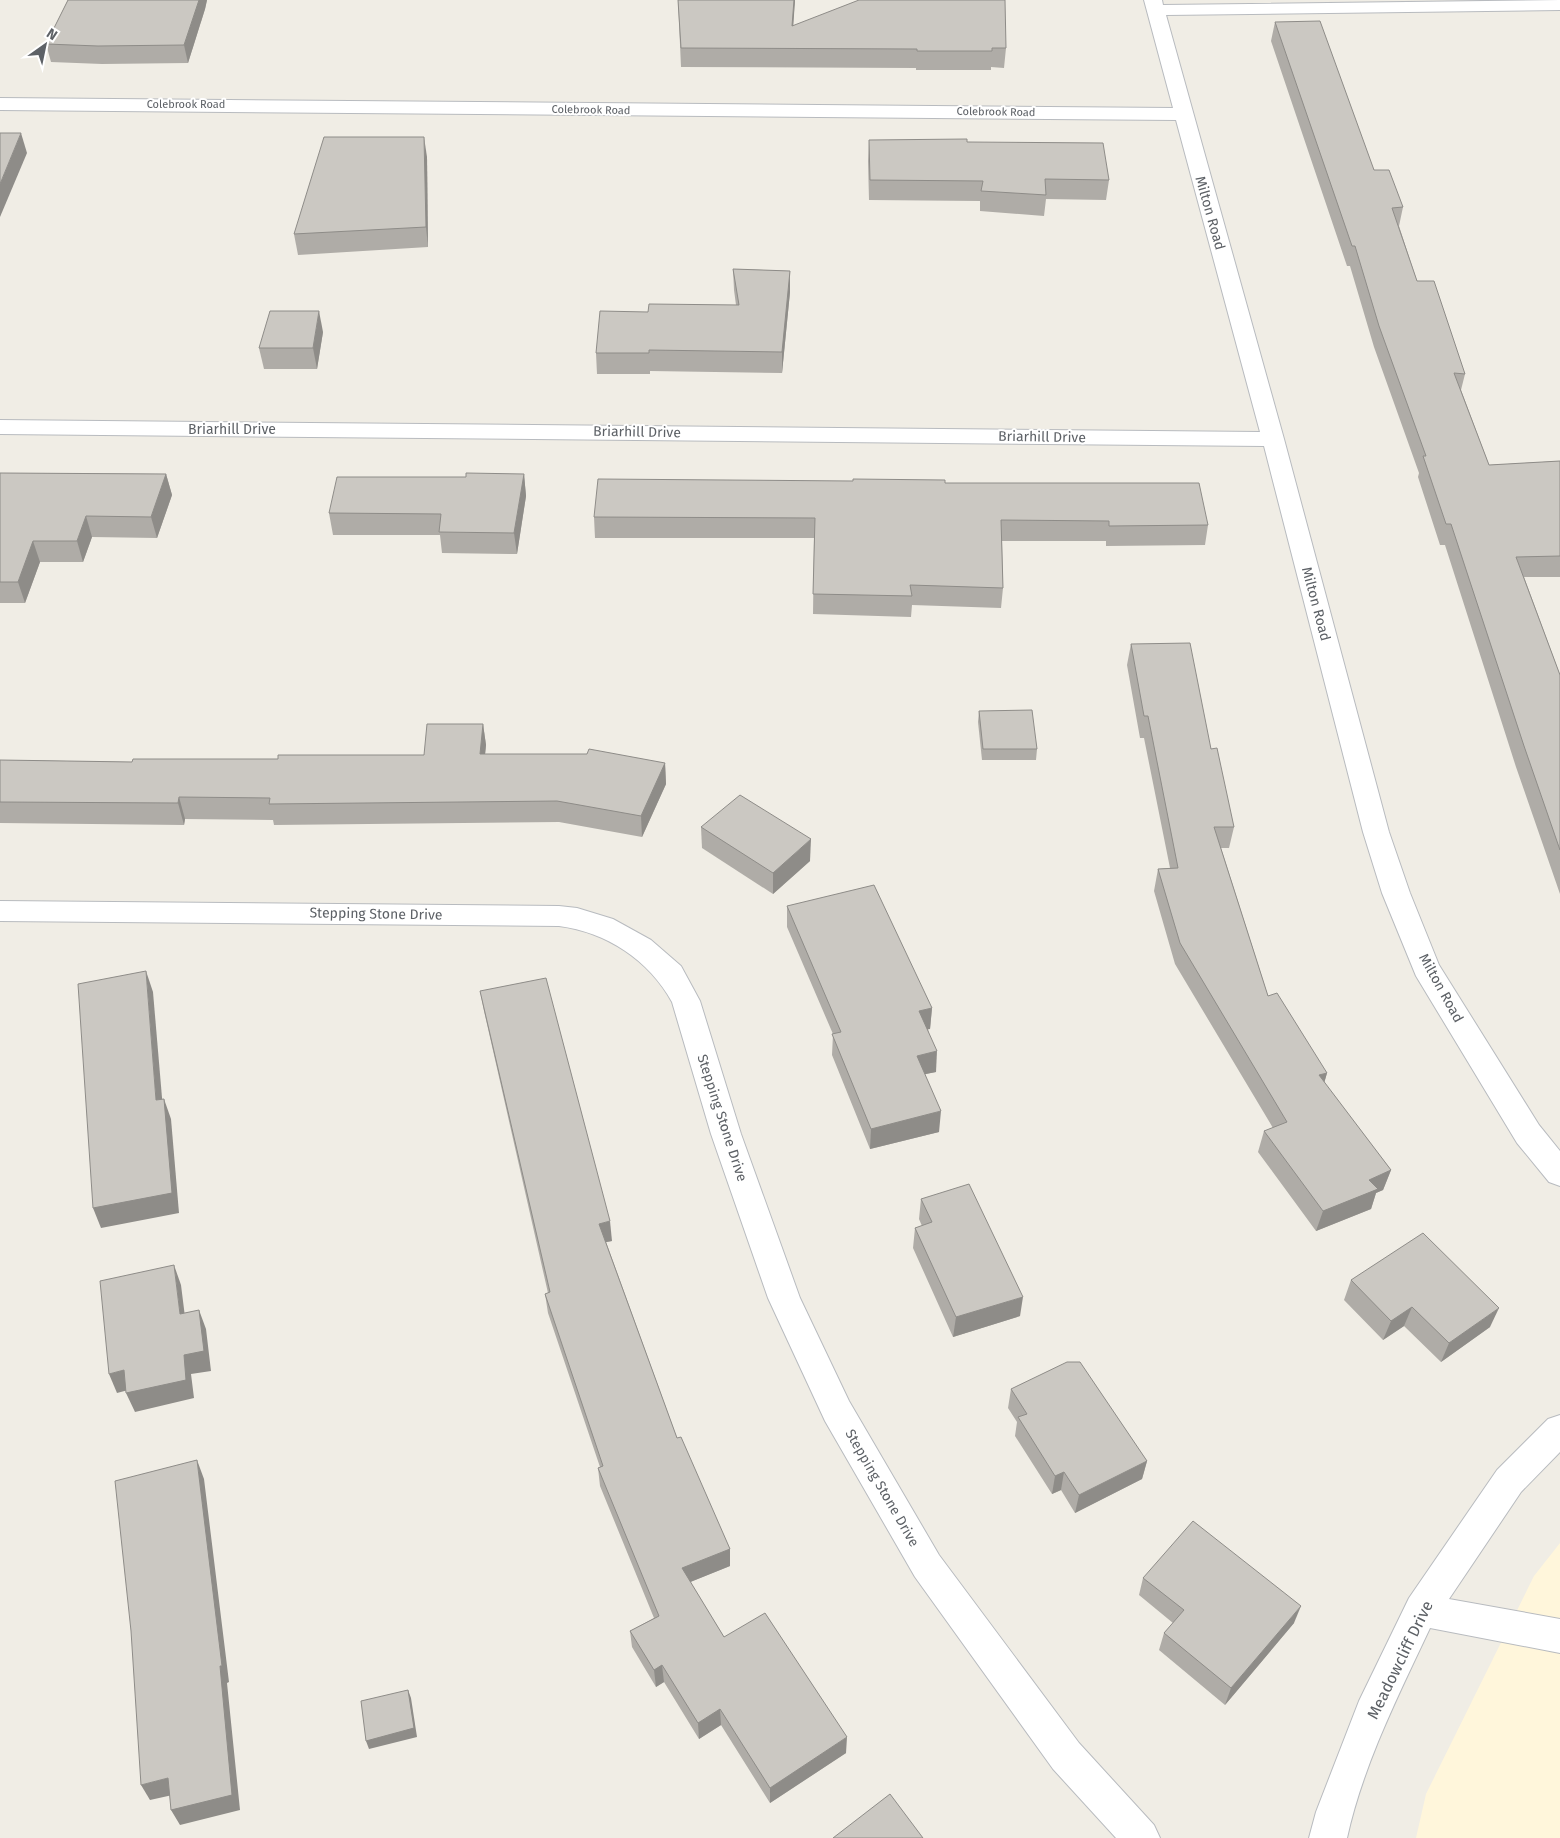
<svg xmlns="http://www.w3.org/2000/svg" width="1560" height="1838" font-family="'Fira Sans',sans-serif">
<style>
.commercial{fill:#fff6db}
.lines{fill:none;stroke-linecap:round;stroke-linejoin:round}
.minor-casing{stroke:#b8bbbf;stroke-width:2}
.minor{fill:#fff;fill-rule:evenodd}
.wall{fill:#afaca7}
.shaded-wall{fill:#8e8c88}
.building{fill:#cbc8c2;stroke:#8e8c88}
.labels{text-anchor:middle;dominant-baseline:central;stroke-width:4;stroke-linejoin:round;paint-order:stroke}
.far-street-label{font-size:11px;fill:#5d6166;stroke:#fff}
.street-label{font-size:14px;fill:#5d6166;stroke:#fff}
.near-street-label{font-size:16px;fill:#5d6166;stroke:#fff}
</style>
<rect width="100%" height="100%" fill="#f0ede5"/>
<path class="commercial" d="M1560 1543V1838H1416L1426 1794 1534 1576Z"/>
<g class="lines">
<defs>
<g id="minor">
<path d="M1144 0H1162L1163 5 1560 0V10L1166 15 1284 439 1389 832 1410 893 1439 965 1539 1125 1560 1151V1186L1549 1182 1517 1143 1416 976 1382 893 1363 832 1264 446 0 434V420L1260 432 1176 120 0 110V98L1173 108Z"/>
<path d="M0 901 559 906 577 908 613 919 651 940 681 966 700 1001 741 1134 800 1298 849 1401 939 1555 1079 1743 1154 1825 1160 1838H1116L1053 1769 915 1577 825 1421 768 1298 711 1134 672 1002C649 960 606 932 559 926L0 921Z"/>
<path d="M1560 1415V1452L1521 1492 1449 1599 1560 1619V1653L1430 1628C1398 1696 1363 1765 1347 1838H1309L1316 1812 1359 1701 1409 1598 1497 1470 1548 1419Z"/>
</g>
</defs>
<use href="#minor" class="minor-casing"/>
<use href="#minor" class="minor"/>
</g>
<g class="wall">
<path d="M68 0H207L205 9 188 63 102 64 51 62 46 44Z"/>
<path d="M678 0H795L793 25 1006 48 1004 68 991 67V70H916V68L681 67Z"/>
<path d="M1275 22 1374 170 1403 207 1399 226 1417 281 1465 374 1461 390 1489 465 1560 461V577H1524L1560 675V894L1516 767 1445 545H1440L1418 477 1419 473 1374 347 1350 266H1347L1271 41Z"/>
<path d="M869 140 967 142 1109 180 1106 200 1046 199 1044 216 980 211V201L869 200 868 161Z"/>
<path d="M427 157 428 247 298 255 294 234Z"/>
<path d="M733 269 790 271V292L782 373 650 371V374H597L596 353 648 312 736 305 734 290Z"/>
<path d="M323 332 317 369H264L259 348Z"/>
<path d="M0 473 166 474 172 495 157 538 92 537 83 562H40L25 603H0Z"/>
<path d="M524 474 526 496 517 554 442 553 440 535H333L329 513 466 477Z"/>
<path d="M945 483 1208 525 1205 545 1106 546V541H1002L1003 588 1001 608 912 605 911 617 813 614 814 538H595L594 517Z"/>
<path d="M1131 644 1211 749 1234 827 1229 848H1221L1268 996 1327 1073 1324 1083 1391 1170 1383 1190 1376 1193 1371 1209 1316 1231 1258 1152 1264 1131 1273 1128 1175 964 1154 891 1158 869 1170 868 1144 738H1140L1127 665Z"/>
<path d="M979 711 1037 749 1036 760H982L978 722Z"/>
<path d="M483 724 486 745 485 754 665 763 666 784 642 837 559 822 274 825 273 820 185 819 184 825 0 823V760L132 762 278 759 424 755Z"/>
<path d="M701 827 810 861 773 894 702 848Z"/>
<path d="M787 906 932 1008 930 1029H928L936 1072 925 1074 939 1132 870 1149 832 1055 833 1034 787 927Z"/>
<path d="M480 991 612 1241 606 1242 677 1438 730 1549V1566L690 1582 724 1637 846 1753 770 1803 721 1725 699 1739 664 1682 656 1687 632 1647 630 1631 654 1618 600 1486 598 1468 600 1467 548 1313 545 1294 548 1293 484 1011Z"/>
<path d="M921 1199 1020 1316 953 1337 913 1248 915 1228 922 1226 919 1219Z"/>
<path d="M1351 1280 1490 1327 1441 1362 1404 1326 1383 1340 1344 1300Z"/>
<path d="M1011 1389 1147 1461 1142 1479 1075 1513 1061 1490 1052 1494 1015 1436 1017 1422 1008 1408Z"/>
<path d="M1143 1578 1294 1623 1225 1705 1159 1650 1164 1633 1173 1623 1139 1595Z"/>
</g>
<g class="shaded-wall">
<path d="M199 0H207L205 9 188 63 184 45Z"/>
<path d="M794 0H795L792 44V26Z"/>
<path d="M21 133 27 153 0 217V184Z"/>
<path d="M424 137 427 157 428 247 426 227Z"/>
<path d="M790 271V292L782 373V352Z"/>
<path d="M319 311 323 332 317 369 313 348Z"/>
<path d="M166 474 172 495 157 538 151 517Z"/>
<path d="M524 474 526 496 517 554 514 533Z"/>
<path d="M86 516 92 537 83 562 77 541Z"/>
<path d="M33 541 40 562 25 603 18 582Z"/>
<path d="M483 724 486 745 483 775 480 754Z"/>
<path d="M665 763 666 784 642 837 641 816Z"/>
<path d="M179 797 185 819 184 825 178 803Z"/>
<path d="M811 839 810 861 773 894V873Z"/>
<path d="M146 971 153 992 164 1121 156 1100Z"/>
<path d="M932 1008 930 1029 918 1031 919 1011Z"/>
<path d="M937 1051 936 1072 916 1076 917 1056Z"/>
<path d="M1327 1073 1321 1094 1319 1075Z"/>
<path d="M164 1099 171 1119 179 1213 101 1228 93 1208Z"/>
<path d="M941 1111 939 1132 870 1149 871 1129Z"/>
<path d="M1391 1170 1383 1190 1376 1193 1371 1209 1316 1231 1323 1211 1369 1180Z"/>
<path d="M610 1221 612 1241 601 1243 599 1224Z"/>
<path d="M174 1265 181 1285 187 1333 180 1314Z"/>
<path d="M1023 1297 1020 1316 953 1337 956 1317Z"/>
<path d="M1412 1307 1404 1326 1383 1340 1391 1321Z"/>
<path d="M1499 1308 1490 1327 1441 1362 1449 1343Z"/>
<path d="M199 1310 206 1329 211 1371 191 1374 194 1398 135 1412 126 1393 184 1355Z"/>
<path d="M124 1370 132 1389 117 1393 109 1374Z"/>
<path d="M197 1460 204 1479 229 1682 227 1683 240 1810 180 1825 171 1810 220 1666Z"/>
<path d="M1147 1461 1142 1479 1075 1513 1079 1495Z"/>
<path d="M1064 1472 1061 1490 1052 1494 1055 1476Z"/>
<path d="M730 1549V1566L683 1585 682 1568Z"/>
<path d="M1301 1606 1294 1623 1225 1705 1231 1688Z"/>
<path d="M662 1665 664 1682 656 1687 654 1670Z"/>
<path d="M408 1690 411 1698 417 1737 369 1749 366 1741Z"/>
<path d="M720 1709 721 1725 699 1739 698 1723Z"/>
<path d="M847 1737 846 1753 770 1803V1788Z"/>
<path d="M168 1778 177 1794 150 1800 141 1785Z"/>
</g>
<g class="building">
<path d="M68 0H199L184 45 98 46 46 44Z"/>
<path d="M678 0H794L792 26 859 0H1005L1006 48H992V51H917V49L681 48Z"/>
<path d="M1320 21 1374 170H1389L1403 207 1392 208 1417 281H1434L1465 374 1454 373 1489 465 1560 461V556L1516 557 1560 675V850L1524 746 1451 524H1446L1423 456H1426L1379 326 1355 246H1352L1275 22Z"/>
<path d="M0 133H21L0 184Z"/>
<path d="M324 137H424L426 227 294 234Z"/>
<path d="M967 139V142L1103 143 1109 180 1045 179 1046 195 981 191 983 181 870 180 869 140Z"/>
<path d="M733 269 790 271 782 352 649 350V353H596L600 311 648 312 649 304 739 305Z"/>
<path d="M270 311H319L313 348H259Z"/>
<path d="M0 473 166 474 151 517 86 516 77 541H33L18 582H0Z"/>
<path d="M466 473 524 474 514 533 439 532 441 514 329 513 337 477H466Z"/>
<path d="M598 479 853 481V479L945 480V483H1199L1208 525 1109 526V521L1001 520 1003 588 910 585 912 596 813 594 815 518 594 517Z"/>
<path d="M1190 643 1211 749 1217 748 1234 827H1214L1268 996 1277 993 1327 1073 1319 1075 1391 1170 1369 1180 1378 1189 1323 1211 1264 1131 1287 1122 1180 943 1158 869 1178 868 1148 716H1144L1131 644Z"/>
<path d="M1032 710 1037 749H983L979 711Z"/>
<path d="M427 724H483L480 754H587L589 749 665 763 641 816 557 801 269 804 270 798 179 797 178 803 0 802V760L132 762 133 759H278V755H424Z"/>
<path d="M740 795 811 839 773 873 701 827Z"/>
<path d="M874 885 932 1008 919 1011 937 1051 917 1056 941 1111 871 1129 832 1034 841 1032 787 906Z"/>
<path d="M146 971 156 1100 164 1099 172 1193 93 1208 78 984Z"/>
<path d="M546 978 610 1221 599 1224 677 1438 681 1437 730 1549 682 1568 724 1637 765 1613 847 1737 770 1788 720 1709 698 1723 662 1665 654 1670 630 1631 659 1616 598 1468 603 1466 545 1294 550 1292 480 991Z"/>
<path d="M969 1184 1023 1297 956 1317 915 1228 932 1222 921 1199Z"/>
<path d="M1423 1233 1499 1308 1449 1343 1412 1307 1391 1321 1351 1280Z"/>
<path d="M174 1265 180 1314 199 1310 204 1351 184 1355 186 1380 126 1393 124 1370 109 1374 100 1281Z"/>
<path d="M1067 1362H1080L1147 1461 1079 1495 1064 1472 1055 1476 1018 1417 1027 1414 1011 1389Z"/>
<path d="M197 1460 222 1666H220L232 1795 171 1810 168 1778 141 1785 131 1631 115 1481Z"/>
<path d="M1193 1521 1301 1606 1231 1688 1164 1633 1184 1610 1143 1578Z"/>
<path d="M408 1690 414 1728 366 1741 361 1701Z"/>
<path d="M890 1794 923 1838H833Z"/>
</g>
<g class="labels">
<g class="far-street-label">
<text x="186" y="104">Colebrook Road</text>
<text transform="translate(591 110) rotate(1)">Colebrook Road</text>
<text transform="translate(996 112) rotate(1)">Colebrook Road</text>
</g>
<g class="street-label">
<text transform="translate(1210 213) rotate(74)">Milton Road</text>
<text x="232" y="429">Briarhill Drive</text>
<text transform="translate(637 432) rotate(1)">Briarhill Drive</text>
<text transform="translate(1042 437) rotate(1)">Briarhill Drive</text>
<text transform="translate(1316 604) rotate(75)">Milton Road</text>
<text transform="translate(376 914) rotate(1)">Stepping Stone Drive</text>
<text transform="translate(1441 988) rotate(61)">Milton Road</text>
<text transform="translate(722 1118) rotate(72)">Stepping Stone Drive</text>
<text transform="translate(882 1488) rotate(60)">Stepping Stone Drive</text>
</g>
<g class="near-street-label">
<text transform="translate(1400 1660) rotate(-64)">Meadowcliff Drive</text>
</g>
</g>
<g transform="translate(45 45) rotate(33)" stroke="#ffffff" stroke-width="4" paint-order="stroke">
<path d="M0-4L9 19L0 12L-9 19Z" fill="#5d6166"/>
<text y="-8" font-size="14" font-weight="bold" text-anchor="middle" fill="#5d6166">N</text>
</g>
</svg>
